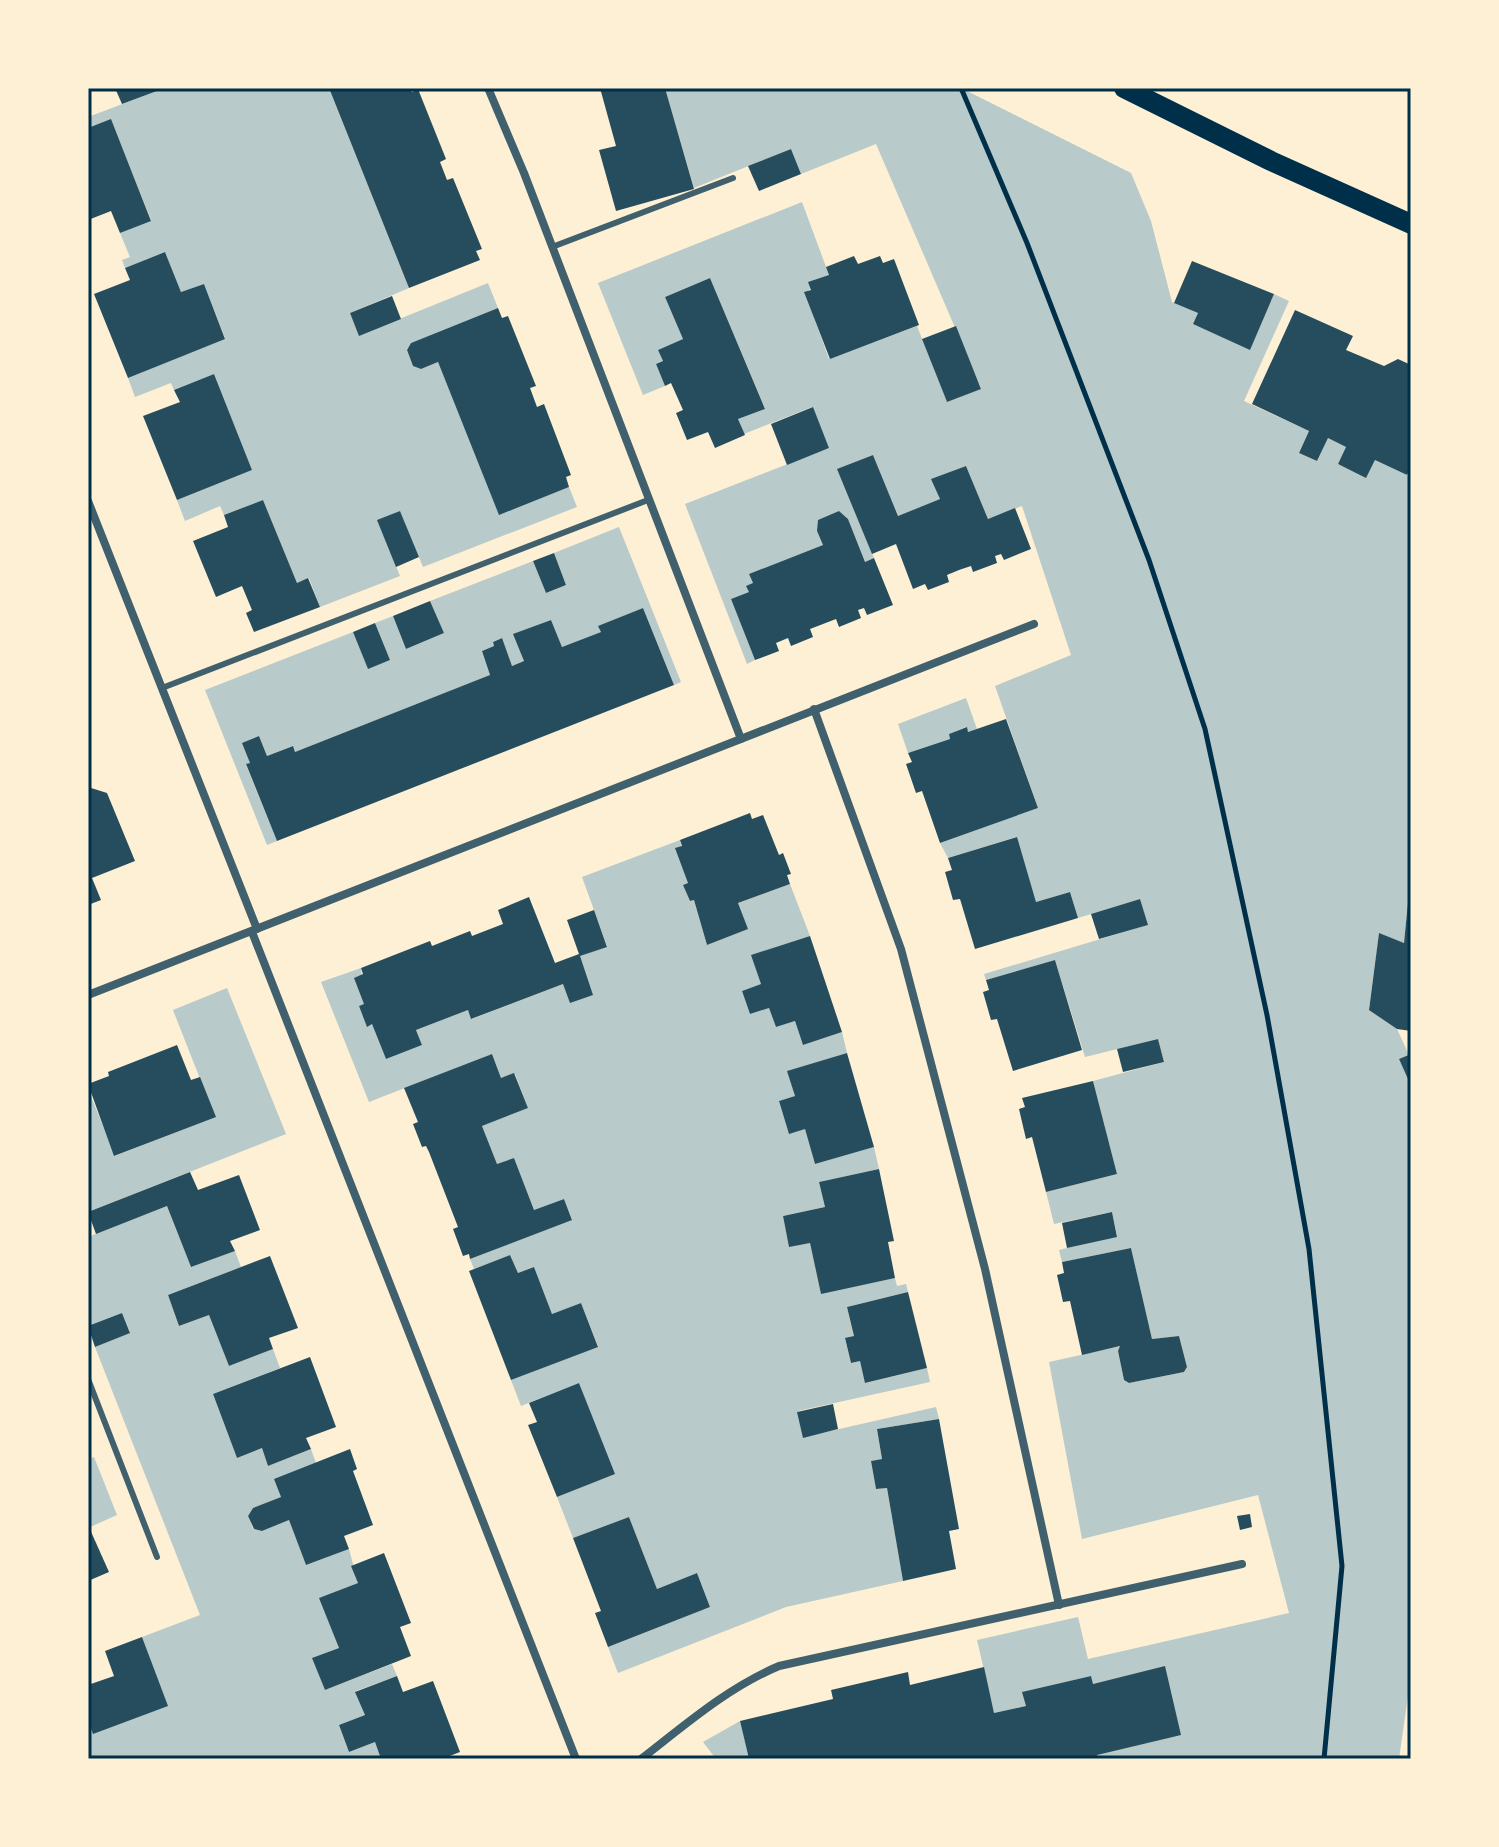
<svg xmlns="http://www.w3.org/2000/svg" width="1499" height="1847" font-family="'Varela Round',sans-serif">
<style>
.green{fill:#b9caca}
.building{fill:#264d5e}
.lines{fill:none;stroke-linecap:round;stroke-linejoin:round}
.path{stroke:#003049;stroke-width:5}
.service{stroke:#3f606c;stroke-width:6}
.minor{stroke:#3f606c;stroke-width:8}
.primary{stroke:#003049;stroke-width:20}
.neatline{fill:none;stroke:#003049;stroke-width:3}
</style>
<rect width="100%" height="100%" fill="#fdf0d5"/>
<g class="green">
<path d="M165 88H329L409 288 350 313 360 335 488 283 498 308 411 343 407 350 413 366 421 369 438 362 499 514 569 487 577 507 423 567 400 511 378 521 400 576 320 607 309 578 297 583 263 500 224 515 220 506 185 521 177 500 252 470 214 374 174 390 171 383 135 397 128 378 225 338 204 284 181 292 165 252 125 268 122 260 130 257 120 233 151 220 111 120 88 128V117Z"/>
<path d="M665 88H961L1131 173 1151 221 1172 302 1198 313 1193 324 1250 349 1274 294 1289 301 1244 401 1309 431 1299 453 1317 461 1328 438 1346 447 1338 464 1366 477 1375 460 1411 477V871L1404 943 1379 934 1369 1009 1397 1029 1409 1055 1399 1059 1408 1078 1411 1077V1696H1408L1399 1759H1098L1097 1755 1164 1667 1093 1684 1091 1676 1023 1692 1026 1706 994 1713 977 1640 1078 1617 1088 1659 1289 1613 1258 1495 1082 1539 1049 1362 1121 1346 1118 1351 1124 1380 1129 1383 1184 1372 1187 1367 1179 1336 1152 1339 1131 1248 1062 1262 1059 1250 1117 1236 1112 1212 1054 1224 1046 1192 1117 1174 1093 1081 1164 1062 1158 1039 1085 1057 1055 960 986 980 984 974 1147 925 1140 899 1078 918 1070 892 1036 902 1016 837 948 858 940 843 1038 808 995 686 1071 655 1022 506 988 519 966 466 932 479 940 499 898 516 873 455 838 469 874 558 865 562 848 519 839 511 817 531 823 545 749 574 753 583 749 592 731 599 755 660 747 664 685 504 829 448 812 407 744 434 738 419 765 408 710 278 665 297 683 339 658 350 663 361 656 364 665 386 643 395 598 283 802 202 829 275 805 293 829 359 917 326 947 402 981 388 876 144 801 174 791 149 694 188Z"/>
<path d="M619 527 681 682 674 685 643 608 599 626 601 632 562 647 551 620 514 634 524 661 512 666 501 638 493 642 494 646 482 651 490 675 486 677 295 752 292 746 267 756 259 736 243 743 250 763 246 765 277 841 267 845 205 690 353 632 368 668 390 660 375 623 393 616 406 649 444 633 430 601 533 561 546 593 566 585 554 553Z"/>
<path d="M966 698 977 729 968 732 966 727 949 734 950 739 908 753 898 724Z"/>
<path d="M680 840 688 883 683 885 690 901 694 900 707 945 747 929 738 903 790 884 810 936 752 955 761 984 742 991 750 1014 769 1008 776 1027 795 1021 803 1045 842 1032 847 1053 788 1071 795 1096 779 1101 789 1133 805 1129 815 1164 874 1147 879 1169 819 1182 825 1207 783 1216 789 1246 810 1243 821 1293 895 1278 897 1286 906 1284 908 1292 847 1307 854 1336 845 1339 851 1363 860 1361 866 1383 927 1368 930 1382 798 1411 804 1437 936 1407 939 1419 877 1429 882 1459 871 1461 876 1489 887 1488 903 1581 786 1607 618 1673 608 1647 710 1607 697 1573 657 1589 629 1517 573 1538 557 1497 614 1474 579 1383 521 1406 511 1380 598 1346 581 1303 552 1314 534 1267 518 1273 510 1255 474 1269 470 1259 572 1219 564 1199 534 1210 514 1158 497 1164 482 1126 528 1108 515 1074 501 1078 492 1054 369 1102 321 982 361 968 364 1004 359 1006 367 1026 372 1024 386 1059 422 1045 416 1030 468 1010 472 1019 563 984 580 956 607 946 582 877Z"/>
<path d="M227 988 286 1134 88 1212V1089L115 1156 215 1117 173 1010Z"/>
<path d="M167 1206 191 1267 235 1251 241 1267 168 1295 179 1326 209 1315 229 1366 273 1349 280 1368 213 1394 237 1458 262 1448 268 1466 311 1449 316 1463 275 1479 281 1497 253 1508 248 1516 253 1529 262 1531 289 1520 306 1565 349 1549 358 1583 320 1598 339 1648 313 1658 325 1690 392 1664 397 1676 356 1691 365 1715 339 1725 349 1752 375 1742 381 1759H88V1721L93 1733 167 1706 142 1637 200 1615 95 1347 130 1332 122 1313 88 1326V1237Z"/>
<path d="M94 1457 117 1515 88 1528V1459Z"/>
<path d="M740 1721 749 1759H716L703 1742Z"/>
</g>
<g class="building">
<path d="M115 88H165L122 104Z"/>
<path d="M329 88H410L412 92 418 89 446 159 440 162 447 180 453 178 482 249 476 251 480 260 409 288Z"/>
<path d="M600 88H665L694 189 616 211 599 150 616 146Z"/>
<path d="M111 119 151 221 120 233 111 211 88 220V128Z"/>
<path d="M791 149 801 174 759 191 748 166Z"/>
<path d="M165 252 181 292 204 284 225 339 128 378 94 294 130 280 125 268Z"/>
<path d="M854 256 858 264 880 256 883 263 894 259 919 325 830 359 804 292 811 290 808 282 829 275 826 267Z"/>
<path d="M1192 261 1274 294 1250 350 1193 324 1198 313 1174 303Z"/>
<path d="M710 278 765 409 738 419 745 435 715 448 708 432 687 440 676 413 683 410 671 383 665 386 656 364 663 361 658 350 683 339 665 297Z"/>
<path d="M392 296 401 319 359 336 350 313Z"/>
<path d="M498 308 502 318 508 316 536 386 530 388 537 407 544 404 571 475 566 477 569 487 499 515 438 362 421 369 413 366 407 350 411 343Z"/>
<path d="M1295 310 1353 336 1346 350 1384 366 1398 359 1411 365V467L1407 475 1375 460 1366 478 1338 464 1346 447 1328 438 1317 461 1299 453 1309 431 1252 404Z"/>
<path d="M956 326 981 389 947 402 922 339Z"/>
<path d="M214 374 252 470 177 500 143 416 180 402 174 390Z"/>
<path d="M813 407 829 448 787 465 771 424Z"/>
<path d="M873 455 898 516 940 499 931 479 966 466 988 519 1015 508 1031 549 1004 560 1001 554 995 556 997 563 973 572 971 566 959 570 947 575 949 582 928 590 925 584 913 589 896 544 872 554 837 469Z"/>
<path d="M263 500 297 583 308 578 320 607 254 632 246 613 252 610 242 586 216 597 193 541 228 527 224 515Z"/>
<path d="M400 511 419 557 396 567 377 520Z"/>
<path d="M839 511 848 519 865 562 874 558 893 605 867 615 864 608 858 610 861 618 839 627 836 619 810 629 813 637 791 646 788 638 776 643 779 651 755 660 731 599 749 592 746 586 753 583 749 574 823 545 817 531 818 520Z"/>
<path d="M554 553 566 585 546 593 533 561Z"/>
<path d="M430 601 444 633 406 649 393 616Z"/>
<path d="M643 608 674 685 277 841 246 764 250 763 242 743 259 736 267 756 293 746 295 752 490 675 482 651 494 646 493 642 502 638 512 666 524 661 513 634 551 620 562 647 601 632 598 626Z"/>
<path d="M375 623 390 660 368 669 353 632Z"/>
<path d="M1006 719 1038 808 940 843 922 791 916 793 906 764 912 762 908 753 950 739 949 734 967 727 968 732Z"/>
<path d="M88 787 107 793 135 861 92 878 101 900 88 905Z"/>
<path d="M750 813 752 819 763 815 779 855 783 853 791 874 787 875 790 884 738 903 748 929 707 945 694 900 690 901 683 885 688 883 675 848 682 846 680 840Z"/>
<path d="M1017 837 1036 902 1070 892 1078 918 975 949 960 899 953 900 945 872 952 870 948 858Z"/>
<path d="M1409 892H1411V1031L1397 1029 1369 1010 1379 933 1404 943Z"/>
<path d="M529 897 555 963 579 954 567 920 594 910 607 947 580 956 593 995 570 1003 563 984 471 1019 468 1010 416 1030 422 1045 386 1059 372 1024 367 1027 359 1006 364 1004 354 978 363 974 361 968 430 941 432 946 470 931 472 936 503 924 498 910Z"/>
<path d="M1140 899 1148 925 1099 939 1091 914Z"/>
<path d="M810 936 842 1032 803 1045 795 1021 776 1027 769 1008 750 1014 742 991 761 984 751 955Z"/>
<path d="M1055 960 1082 1050 1013 1071 997 1019 991 1020 983 992 989 990 986 980Z"/>
<path d="M1158 1039 1164 1062 1123 1072 1117 1049Z"/>
<path d="M177 1045 191 1080 200 1077 216 1117 114 1156 88 1084 109 1076 108 1072Z"/>
<path d="M847 1053 874 1147 815 1164 805 1129 789 1134 779 1101 795 1096 787 1071Z"/>
<path d="M492 1054 501 1078 514 1073 528 1108 482 1126 497 1164 514 1158 534 1210 564 1199 572 1220 470 1259 469 1254 463 1256 453 1229 458 1227 429 1152 426 1146 422 1147 413 1124 418 1122 404 1088Z"/>
<path d="M1411 1054V1077L1408 1079 1399 1059Z"/>
<path d="M1093 1081 1117 1174 1046 1192 1032 1137 1026 1139 1019 1109 1025 1107 1022 1098Z"/>
<path d="M879 1169 894 1241 888 1242 895 1278 821 1294 810 1243 789 1247 783 1216 825 1207 819 1182Z"/>
<path d="M190 1172 198 1190 239 1175 260 1230 230 1241 235 1251 191 1267 167 1206 96 1234 88 1212Z"/>
<path d="M1112 1212 1117 1237 1067 1248 1062 1223Z"/>
<path d="M1131 1248 1152 1339 1179 1336 1187 1367 1184 1372 1129 1383 1124 1380 1118 1351 1120 1346 1082 1355 1070 1301 1063 1302 1057 1275 1064 1273 1062 1262Z"/>
<path d="M510 1255 518 1273 534 1267 552 1314 581 1303 598 1347 511 1380 469 1271Z"/>
<path d="M270 1256 298 1328 269 1338 273 1349 229 1366 209 1315 179 1326 168 1295Z"/>
<path d="M908 1292 927 1368 865 1383 860 1361 851 1363 845 1338 854 1336 847 1307Z"/>
<path d="M122 1313 130 1333 95 1347 88 1326Z"/>
<path d="M310 1357 336 1427 306 1438 311 1449 268 1466 262 1448 237 1458 213 1394Z"/>
<path d="M579 1383 615 1474 557 1497 528 1425 537 1422 529 1403Z"/>
<path d="M833 1404 838 1429 803 1438 797 1412Z"/>
<path d="M939 1419 959 1529 949 1531 956 1569 903 1581 887 1488 876 1489 871 1461 882 1459 877 1429Z"/>
<path d="M350 1449 357 1469 353 1471 373 1525 344 1536 349 1549 306 1565 289 1520 262 1531 254 1529 248 1516 253 1508 281 1497 274 1479Z"/>
<path d="M1250 1514 1252 1527 1240 1530 1237 1516Z"/>
<path d="M629 1517 657 1589 697 1573 710 1607 608 1647 595 1613 601 1611 573 1538Z"/>
<path d="M88 1525 109 1572 88 1581Z"/>
<path d="M384 1553 411 1623 400 1627 411 1656 325 1690 312 1658 339 1648 319 1598 358 1583 351 1566Z"/>
<path d="M142 1637 168 1706 93 1734 88 1720V1685L114 1676 105 1651Z"/>
<path d="M1165 1666 1181 1735 1097 1755 1098 1759H749L740 1721 833 1699 831 1690 908 1672 910 1685 984 1667 994 1713 1026 1706 1022 1692 1091 1676 1093 1684Z"/>
<path d="M397 1676 403 1692 433 1681 460 1752 442 1759H381L375 1742 349 1752 339 1725 365 1715 355 1692Z"/>
</g>
<g class="lines">
<path class="path" d="M961 88 1027 243 1149 560 1205 729 1267 1015 1309 1249 1342 1566 1324 1759"/>
<g class="service">
<path d="M552 247 733 178"/>
<path d="M162 688 648 500"/>
<path d="M88 1379 157 1557"/>
</g>
<g class="minor">
<path d="M488 88 524 173 741 739"/>
<path d="M88 501 257 929"/>
<path d="M814 709 901 949 985 1269 1059 1605"/>
<path d="M252 932 576 1759"/>
<path d="M88 995 1034 624"/>
<path d="M641 1759C685 1725 727 1688 779 1666L1242 1564"/>
</g>
<path class="primary" d="M1124 88 1271 161 1411 224"/>
</g>
<rect width="1499" height="1847" fill="none" stroke="#fdf0d5" stroke-width="180"/>
<rect x="90" y="90" width="1319" height="1667" class="neatline"/>
</svg>
